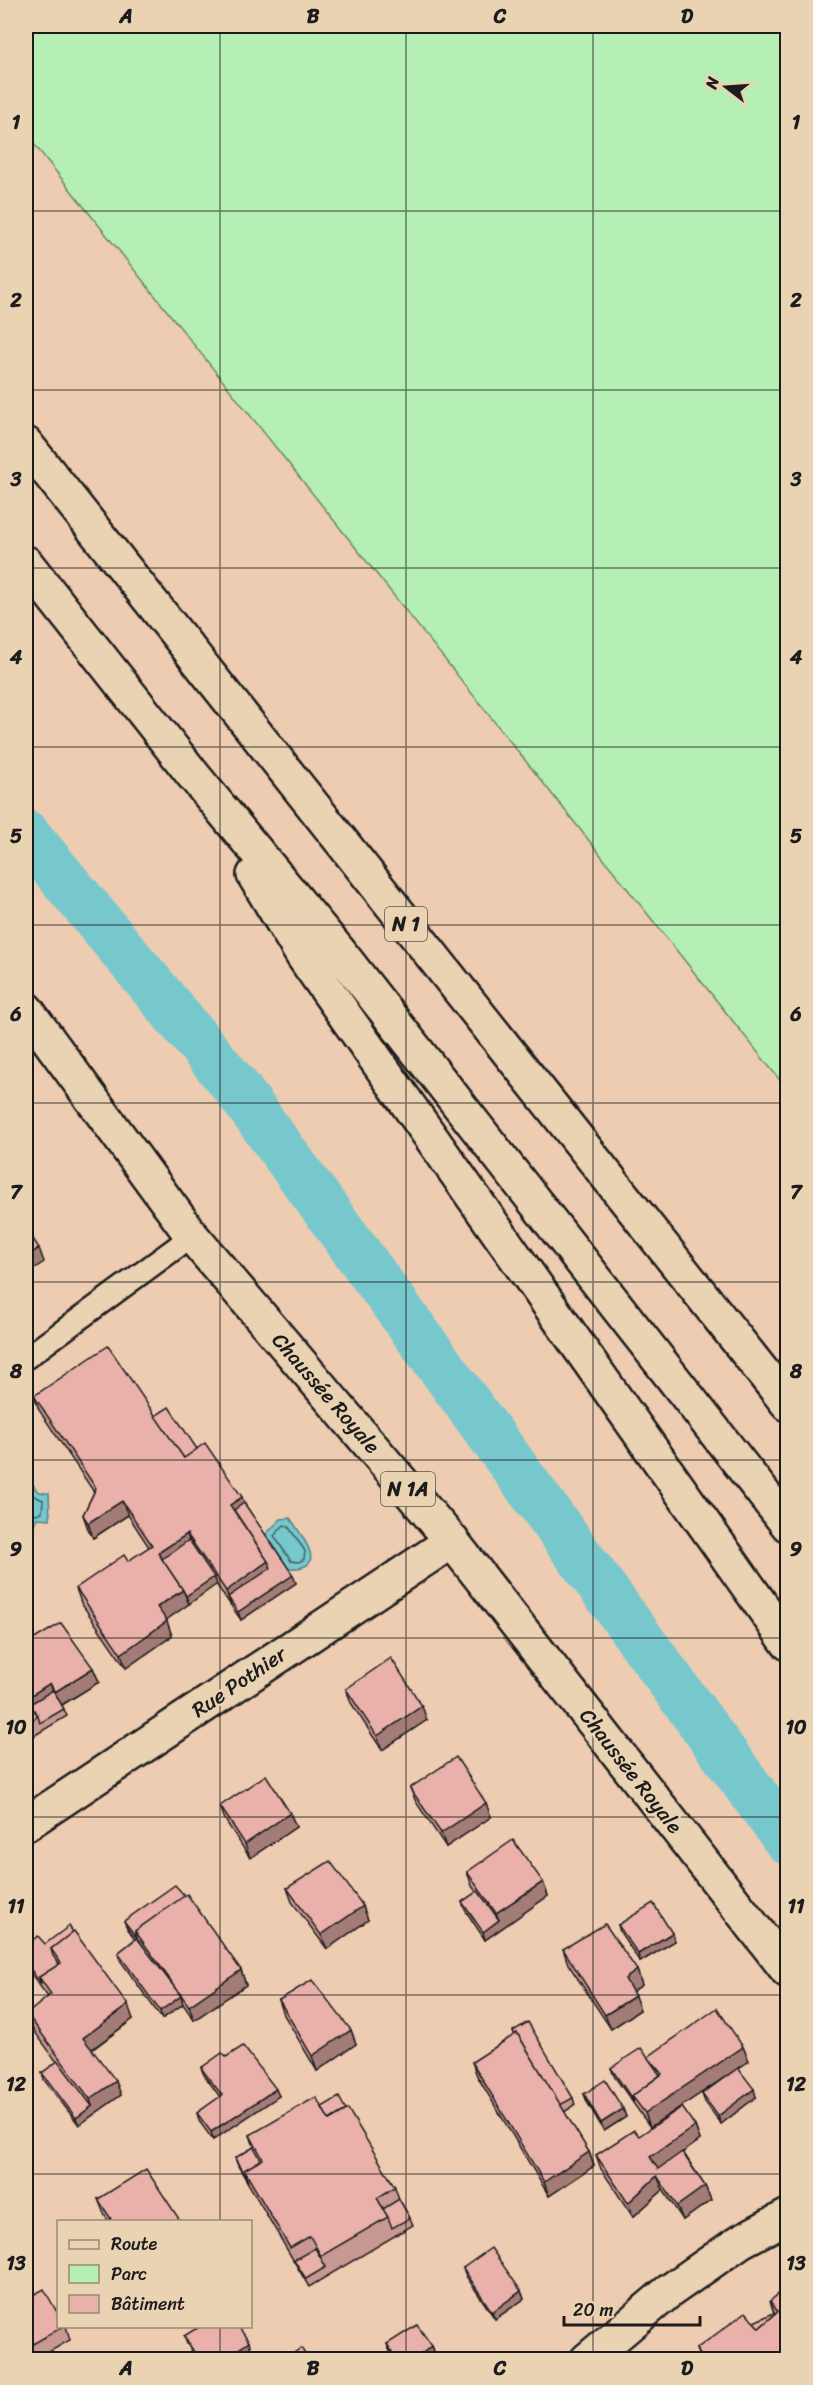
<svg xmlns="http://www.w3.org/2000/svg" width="813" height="2385" font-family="Sriracha,sans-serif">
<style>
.green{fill:#b5efb3;stroke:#688668;stroke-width:1.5}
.water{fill:#76c8cc;stroke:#528386;stroke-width:1.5}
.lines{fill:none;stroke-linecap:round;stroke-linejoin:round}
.shore{stroke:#406162;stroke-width:1.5}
.canal{stroke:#76c8cc;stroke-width:48}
.lane-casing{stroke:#1c1c1c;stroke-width:26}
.street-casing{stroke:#1c1c1c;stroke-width:38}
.primary-casing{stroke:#1c1c1c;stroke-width:38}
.highway-casing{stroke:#1c1c1c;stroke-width:38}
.lane{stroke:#ead3b2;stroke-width:21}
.street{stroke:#ead3b2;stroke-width:33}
.primary{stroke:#ead3b2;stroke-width:33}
.highway{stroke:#ead3b2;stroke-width:33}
.wall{fill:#c89892;stroke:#1c1c1c;stroke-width:1.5}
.shaded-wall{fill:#a37c77;stroke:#1c1c1c;stroke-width:1.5}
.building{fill:#e9b1aa;stroke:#1c1c1c;stroke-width:1.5}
.grid{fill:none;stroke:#1c1c1c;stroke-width:1.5;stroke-opacity:0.55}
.labels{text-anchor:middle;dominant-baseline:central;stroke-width:5;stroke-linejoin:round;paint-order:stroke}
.shield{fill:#ead3b2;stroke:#5a5349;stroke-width:1.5}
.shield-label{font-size:20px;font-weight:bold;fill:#1c1c1c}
.street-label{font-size:21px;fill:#1c1c1c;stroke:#ead3b2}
.neatline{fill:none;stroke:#1c1c1c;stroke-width:2}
.grid-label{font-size:20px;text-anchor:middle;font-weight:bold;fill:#1c1c1c}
</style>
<rect width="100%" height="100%" fill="#eeccb2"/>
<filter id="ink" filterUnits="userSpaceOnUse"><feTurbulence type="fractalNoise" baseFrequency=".0167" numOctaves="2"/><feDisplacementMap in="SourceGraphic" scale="12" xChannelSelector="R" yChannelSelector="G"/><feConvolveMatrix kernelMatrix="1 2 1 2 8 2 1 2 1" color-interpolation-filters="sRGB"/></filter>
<g filter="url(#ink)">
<path class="green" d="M26 26H787V1089L26 134Z"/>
<g class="water">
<path d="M26 1477 32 1481C35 1492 39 1493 49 1493L50 1519 37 1518 31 1540H26Z"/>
<path d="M290 1518C302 1536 331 1571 288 1568L266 1534 281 1519Z"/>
</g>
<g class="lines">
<g class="shore">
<path d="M26 1484 30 1494 43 1500 42 1512 32 1515 28 1531 26 1534"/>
<path d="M284 1525 288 1526 305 1551 304 1559 299 1562 291 1561 274 1536Z"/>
</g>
<path class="canal" d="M26 834 236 1087 788 1841"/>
<defs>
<path id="lane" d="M26 1358 192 1236"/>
<g id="street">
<path d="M26 1824 452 1541"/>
<path d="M587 2360 668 2292 741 2241 788 2216"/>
</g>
<path id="primary" d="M26 1009 192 1236 452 1541 788 1971"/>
<g id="highway">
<path d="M26 444 788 1404"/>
<path d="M26 563 194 776 337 949 788 1525"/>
<path d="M254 875 303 956 788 1643"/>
</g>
</defs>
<use href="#lane" class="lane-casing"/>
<use href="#street" class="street-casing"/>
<use href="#primary" class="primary-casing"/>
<use href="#highway" class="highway-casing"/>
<use href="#lane" class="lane"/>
<use href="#street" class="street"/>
<use href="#primary" class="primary"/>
<use href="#highway" class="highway"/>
</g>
<g class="wall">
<path d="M34 1396 155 1416 198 1449 244 1503 296 1583 241 1620 216 1584 166 1620 172 1636 126 1668 81 1603 76 1588 128 1561 149 1547 128 1515 93 1538 88 1529 83 1515 94 1492 39 1410Z"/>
<path d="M26 1644 93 1668 99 1682 62 1705 67 1716 27 1740 26 1739Z"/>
<path d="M346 1689 427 1720 382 1750 351 1703Z"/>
<path d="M410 1788 486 1803 491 1817 446 1847 416 1802Z"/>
<path d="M220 1806 290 1813 296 1827 250 1858 225 1820Z"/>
<path d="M467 1872 543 1882 548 1896 485 1940 465 1910 462 1902 476 1892 472 1886Z"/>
<path d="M287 1888 368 1920 327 1949 292 1902Z"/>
<path d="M185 1896 241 1970 246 1985 194 2020 183 2004 162 2019 120 1960 118 1953 135 1939 127 1928 124 1921Z"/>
<path d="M618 1925 672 1933 675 1941 640 1962 620 1932Z"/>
<path d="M45 1944 133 2019 92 2050 121 2095 79 2125 44 2080 42 2073 57 2062 32 2028 27 2014 48 1997 26 1967V1945Z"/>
<path d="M563 1949 637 1970 642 1985 632 1992 640 2010 611 2029 568 1964Z"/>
<path d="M279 2000 351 2030 356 2044 317 2071 284 2015Z"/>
<path d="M513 2031 573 2098 575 2105 564 2112 589 2152 594 2166 549 2196 477 2076 472 2062 515 2035Z"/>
<path d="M743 2047 749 2061 650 2127 614 2076 611 2068 650 2060 648 2057Z"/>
<path d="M226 2057 279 2096 213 2140 199 2121 197 2113 220 2097 204 2075 201 2068Z"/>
<path d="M584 2094 623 2109 626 2117 604 2131 587 2102Z"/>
<path d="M702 2094 756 2097 721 2124 705 2102Z"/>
<path d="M322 2107 346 2110 395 2187 399 2199 410 2218 413 2225 309 2287 238 2166 235 2158 254 2147 250 2135Z"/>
<path d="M695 2126 700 2140 683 2152 705 2186 711 2200 683 2220 663 2190 633 2217 601 2169 596 2155 639 2136Z"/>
<path d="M98 2199 181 2222 108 2221 104 2214Z"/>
<path d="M463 2268 521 2291 524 2299 495 2319 466 2276Z"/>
<path d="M788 2290V2360H700L696 2349 774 2313 770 2301Z"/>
<path d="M26 2299 64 2326H66L70 2340 35 2360H26Z"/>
<path d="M184 2336 249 2342 251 2350 237 2360H197L187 2344Z"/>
<path d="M387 2344 432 2346 435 2354 427 2360H395L390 2352Z"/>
</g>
<g class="shaded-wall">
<path d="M39 1248 44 1262 26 1274V1257Z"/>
<path d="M242 1497 247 1511 237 1518 230 1505Z"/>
<path d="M122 1501 128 1515 93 1538 88 1523Z"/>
<path d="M187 1534 192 1548 165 1566 158 1553Z"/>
<path d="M268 1561 274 1575 228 1597 231 1605 226 1591Z"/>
<path d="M293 1575 296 1583 241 1620 238 1612Z"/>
<path d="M214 1577 217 1584 189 1604 186 1596Z"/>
<path d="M183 1590 189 1604 163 1622 157 1607Z"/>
<path d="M167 1621 172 1636 126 1668 121 1654Z"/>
<path d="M93 1668 99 1682 60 1706 55 1692Z"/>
<path d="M50 1683 55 1697 33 1712 27 1698Z"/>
<path d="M422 1706 427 1720 382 1750 377 1736Z"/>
<path d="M486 1803 491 1817 446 1847 441 1833Z"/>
<path d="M290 1813 296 1827 250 1858 245 1844Z"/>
<path d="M543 1882 548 1896 485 1940 483 1932 499 1920 496 1913Z"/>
<path d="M363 1906 368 1920 327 1949 321 1935Z"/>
<path d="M672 1933 675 1941 640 1962 638 1954Z"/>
<path d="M241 1970 246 1985 194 2020 189 2006Z"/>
<path d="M637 1970 642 1985 630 1993 625 1979Z"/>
<path d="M181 1996 183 2004 162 2019 160 2011Z"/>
<path d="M635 1996 640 2010 611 2029 605 2015Z"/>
<path d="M128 2005 133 2019 88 2052 83 2038Z"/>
<path d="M351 2030 356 2044 317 2071 312 2056Z"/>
<path d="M743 2047 749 2061 650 2127 645 2113Z"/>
<path d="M116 2081 121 2095 79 2125 76 2118 92 2106 90 2099Z"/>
<path d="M276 2089 279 2096 213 2140 211 2132Z"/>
<path d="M754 2089 756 2097 721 2124 718 2116Z"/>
<path d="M623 2109 626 2117 604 2131 601 2123Z"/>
<path d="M695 2126 700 2140 655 2172 650 2157Z"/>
<path d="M589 2152 594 2166 549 2196 544 2182Z"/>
<path d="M657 2176 663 2190 633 2217 628 2203Z"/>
<path d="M705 2186 711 2200 683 2220 677 2206Z"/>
<path d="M521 2291 524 2299 495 2319 492 2312Z"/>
<path d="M249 2342 251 2350 237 2360H222Z"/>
<path d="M432 2346 435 2354 427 2360H413Z"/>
<path d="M788 2348V2360H772Z"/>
</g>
<g class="building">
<path d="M26 1228 39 1248 26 1257Z"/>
<path d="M108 1346 184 1458 205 1443 242 1497 230 1505 268 1561 226 1591 187 1534 158 1553 183 1590 157 1607 167 1621 121 1654 76 1588 124 1555 128 1561 152 1545 122 1501 88 1523 83 1515 96 1488 34 1396Z"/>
<path d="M169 1407 197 1449 184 1458 155 1416Z"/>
<path d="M244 1503 293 1575 238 1612 228 1597 271 1568 268 1561 234 1510Z"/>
<path d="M189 1540 214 1577 186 1596 183 1590 162 1559Z"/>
<path d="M61 1623 93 1668 55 1692 50 1683 27 1698 38 1716 26 1724V1644Z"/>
<path d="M391 1658 422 1706 377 1736 346 1689Z"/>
<path d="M53 1690 64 1709 40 1723 38 1716 30 1704Z"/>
<path d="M456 1757 486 1803 441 1833 410 1788Z"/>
<path d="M266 1775 290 1813 245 1844 220 1806Z"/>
<path d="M513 1840 543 1882 496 1913 467 1872Z"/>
<path d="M330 1861 363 1906 321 1935 287 1888Z"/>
<path d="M175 1885 185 1896 135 1931 137 1938 124 1921Z"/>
<path d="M478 1891 499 1920 483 1932 462 1902Z"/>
<path d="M187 1894 241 1970 189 2006 135 1931Z"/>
<path d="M653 1903 672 1933 638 1954 618 1925Z"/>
<path d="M605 1924 637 1970 625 1979 635 1996 605 2015 563 1949Z"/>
<path d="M69 1926 73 1932 51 1949 53 1956 60 1965 39 1977 41 1984 26 1963V1945L38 1936 45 1944Z"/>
<path d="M74 1931 128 2005 83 2038 116 2081 90 2099 27 2014 51 1994 39 1977 61 1963 51 1949Z"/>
<path d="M137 1938 181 1996 160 2011 118 1953Z"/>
<path d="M312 1980 351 2030 312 2056 279 2000Z"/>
<path d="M717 2008 743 2047 645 2113 632 2096 662 2074 648 2057Z"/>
<path d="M528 2022 573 2098 560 2105 517 2033 515 2035 513 2031Z"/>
<path d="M517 2033 589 2152 544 2182 472 2062Z"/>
<path d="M243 2046 276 2089 211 2132 197 2113 222 2095 201 2068 222 2053 226 2057Z"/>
<path d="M641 2048 660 2075 632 2096 634 2102 611 2068Z"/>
<path d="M58 2061 92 2106 76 2118 42 2073Z"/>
<path d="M738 2068 754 2089 718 2116 702 2094Z"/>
<path d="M605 2080 623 2109 601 2123 584 2094Z"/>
<path d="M316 2097 329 2120 348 2109 395 2187 377 2198 388 2217 321 2256 310 2236 290 2248 244 2170 263 2159 250 2135Z"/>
<path d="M339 2097 346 2110 329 2120 322 2107Z"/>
<path d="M682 2107 695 2126 650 2157 658 2169 682 2152 705 2186 677 2206 657 2176 628 2203 596 2155 634 2130 639 2136Z"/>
<path d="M254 2147 261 2160 244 2170 248 2182 235 2158Z"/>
<path d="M146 2169 181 2222H107L111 2219 98 2199Z"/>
<path d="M399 2199 410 2218 392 2228 388 2217 383 2209Z"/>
<path d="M315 2248 326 2267 306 2279 294 2260Z"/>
<path d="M491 2248 521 2291 492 2312 463 2268Z"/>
<path d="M786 2288 788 2290V2348L772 2360H704L696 2349 746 2312 759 2328 778 2312 770 2301Z"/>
<path d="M44 2289 58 2314V2326H64L26 2348V2299Z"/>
<path d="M774 2313 775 2314 759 2328 754 2322Z"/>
<path d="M417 2325 432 2346 413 2360H397L387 2344Z"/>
<path d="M200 2326H238L249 2342 222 2360H199L184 2336Z"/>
<path d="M301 2348 309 2360H284Z"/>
</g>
</g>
<path class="grid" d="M220 26V2222M406 26V2360M593 26V2360M26 211H788M26 390H788M26 568H788M26 747H788M26 925H788M26 1103H788M26 1282H788M26 1460H788M26 1638H788M26 1817H788M26 1995H788M26 2174H788M220 2326V2360"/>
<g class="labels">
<g class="shield">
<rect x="385" y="907" width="42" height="34" rx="4.5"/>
<rect x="381" y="1472" width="54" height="34" rx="4.5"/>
</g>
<g class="shield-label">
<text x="406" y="924">N 1</text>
<text x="408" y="1489">N 1A</text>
</g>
<g class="street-label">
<text transform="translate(326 1393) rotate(49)">Chaussée Royale</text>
<text transform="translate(239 1682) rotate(-34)">Rue Pothier</text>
<text transform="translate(631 1771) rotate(52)">Chaussée Royale</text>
</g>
</g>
<rect width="813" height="2385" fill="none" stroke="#ead3b2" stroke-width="66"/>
<rect x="57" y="2220" width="195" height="108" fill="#ead3b2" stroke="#988a76" stroke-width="1.5"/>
<rect x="69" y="2240" width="30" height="9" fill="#ead3b2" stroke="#988a76" stroke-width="1.5"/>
<text x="111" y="2250" font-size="18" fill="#1c1c1c">Route</text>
<rect x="69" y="2265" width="30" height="18" fill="#b5efb3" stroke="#988a76" stroke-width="1.5"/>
<text x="111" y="2280" font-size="18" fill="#1c1c1c">Parc</text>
<rect x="69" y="2295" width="30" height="18" fill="#e9b1aa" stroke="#988a76" stroke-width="1.5"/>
<text x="111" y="2310" font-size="18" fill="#1c1c1c">Bâtiment</text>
<g transform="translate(726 87) rotate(287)" stroke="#ead3b2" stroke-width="4.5" paint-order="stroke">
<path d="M0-4.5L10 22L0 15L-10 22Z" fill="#1c1c1c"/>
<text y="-9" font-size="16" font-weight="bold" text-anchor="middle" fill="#1c1c1c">N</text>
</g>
<path d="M564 2316v9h136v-9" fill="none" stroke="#1c1c1c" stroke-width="3"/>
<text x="573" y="2316" font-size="18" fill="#1c1c1c" stroke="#ead3b2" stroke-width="4.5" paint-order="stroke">20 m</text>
<rect x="33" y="33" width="747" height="2319" class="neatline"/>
<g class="grid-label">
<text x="126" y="23">A</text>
<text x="313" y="23">B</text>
<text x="500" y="23">C</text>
<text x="687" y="23">D</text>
<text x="16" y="129">1</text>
<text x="796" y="129">1</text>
<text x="16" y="307">2</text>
<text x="796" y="307">2</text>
<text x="16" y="486">3</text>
<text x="796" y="486">3</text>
<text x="16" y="664">4</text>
<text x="796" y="664">4</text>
<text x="16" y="843">5</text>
<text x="796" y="843">5</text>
<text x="16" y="1021">6</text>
<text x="796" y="1021">6</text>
<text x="16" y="1199">7</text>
<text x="796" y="1199">7</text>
<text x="16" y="1378">8</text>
<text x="796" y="1378">8</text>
<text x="16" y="1556">9</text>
<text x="796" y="1556">9</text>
<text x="16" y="1734">10</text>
<text x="796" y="1734">10</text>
<text x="16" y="1913">11</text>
<text x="796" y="1913">11</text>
<text x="16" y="2091">12</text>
<text x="796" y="2091">12</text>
<text x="16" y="2270">13</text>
<text x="796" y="2270">13</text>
<text x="126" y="2375">A</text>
<text x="313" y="2375">B</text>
<text x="500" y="2375">C</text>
<text x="687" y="2375">D</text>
</g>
</svg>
